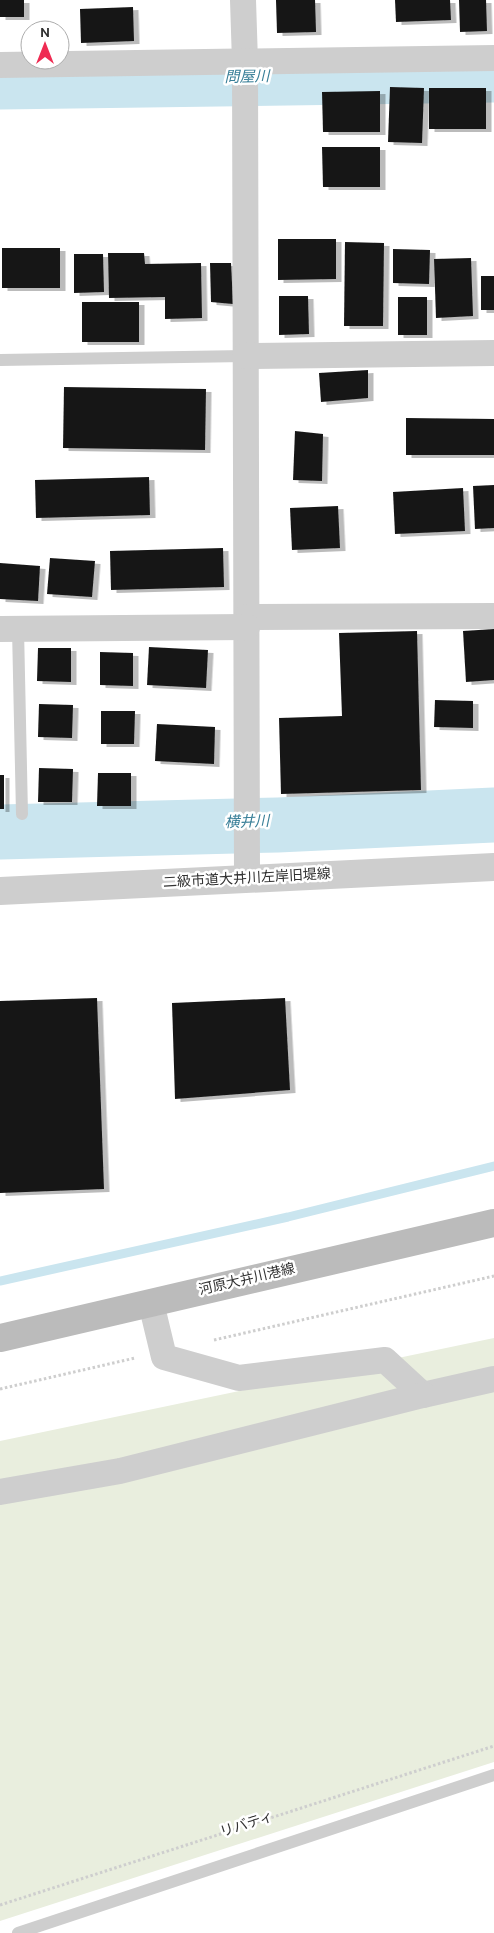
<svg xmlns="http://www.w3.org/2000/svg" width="494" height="1933" font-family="Overpass,'Noto Sans JP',sans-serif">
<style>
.green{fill:#e9eede}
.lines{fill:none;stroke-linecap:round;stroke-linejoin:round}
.stream{stroke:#cae5ef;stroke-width:9}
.river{stroke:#cae5ef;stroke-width:55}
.building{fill:#181818;filter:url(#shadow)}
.path{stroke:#cecece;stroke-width:3;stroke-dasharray:2.5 2.5;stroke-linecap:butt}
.service{stroke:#cecece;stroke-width:12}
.minor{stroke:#cecece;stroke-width:26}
.tertiary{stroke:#cecece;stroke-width:28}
.secondary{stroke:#bbb;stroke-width:28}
.labels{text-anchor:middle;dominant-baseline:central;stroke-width:5;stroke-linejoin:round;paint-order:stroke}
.street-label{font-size:14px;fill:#313131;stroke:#fff}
.water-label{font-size:15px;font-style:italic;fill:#397f98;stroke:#fff}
</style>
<defs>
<filter id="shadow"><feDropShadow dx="5.5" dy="3" stdDeviation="0" flood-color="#0004"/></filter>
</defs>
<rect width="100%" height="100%" fill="#fff"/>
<path class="green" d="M494 1338V1762L0 1921V1441Z"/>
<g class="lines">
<path class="stream" d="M0 1281 288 1217 494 1166"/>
<g class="river">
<path d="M0 82 494 75"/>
<path d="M0 832 278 825 494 815"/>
</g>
</g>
<g class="building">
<rect x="0" y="0" width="24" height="17"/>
<path d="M276 0H315L316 32 277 33Z"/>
<path d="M395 0H450L451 20 396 22Z"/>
<path d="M459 0H486L487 31 460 32Z"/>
<path d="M133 7 134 41 81 43 80 9Z"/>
<path d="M390 87 424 88 422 143 388 142Z"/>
<rect x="429" y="88" width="57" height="41"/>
<path d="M380 91V132H323L322 92Z"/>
<path d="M322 147H380V187H323Z"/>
<path d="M278 239H336V279L278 280Z"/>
<path d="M345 242 384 243 383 326H344Z"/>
<rect x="2" y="248" width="58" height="40"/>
<path d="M393 249 430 250 429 284 393 283Z"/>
<path d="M108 253H144L145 264 201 263 202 318 165 319V297L109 298Z"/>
<path d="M74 254H103L104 292 74 293Z"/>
<path d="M471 258 473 316 436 318 434 259Z"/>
<path d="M210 263H231L233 304 211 302Z"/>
<rect x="481" y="276" width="13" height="34"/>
<path d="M279 296H308L309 334 279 335Z"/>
<rect x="398" y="297" width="29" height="38"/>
<rect x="82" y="302" width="57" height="40"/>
<path d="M368 370V398L321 402 319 373Z"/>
<path d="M64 387 206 389 205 450 63 448Z"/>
<path d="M406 418 494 419V455H406Z"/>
<path d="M295 431 323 434 322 481 293 480Z"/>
<path d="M149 477 150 515 36 518 35 480Z"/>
<path d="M494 485V528L475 529 473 486Z"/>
<path d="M463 488 465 531 395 534 393 492Z"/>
<path d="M338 506 340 548 292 550 290 508Z"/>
<path d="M223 548 224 587 111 590 110 551Z"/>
<path d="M50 558 95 561 92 597 47 594Z"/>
<path d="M0 563 40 566 38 601 0 599Z"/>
<path d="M494 629V680L466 682 463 631Z"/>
<path d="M417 631 421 790 281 794 279 718 342 716 339 633Z"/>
<path d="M149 647 208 650 206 688 147 685Z"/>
<path d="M38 648H71V682L37 681Z"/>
<path d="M100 652 133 653V686L100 685Z"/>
<path d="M435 700 473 701V728L434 727Z"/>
<path d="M39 704 73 705 72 738 38 737Z"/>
<path d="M101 711H135L134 744H101Z"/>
<path d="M157 724 215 727 214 764 155 761Z"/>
<path d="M39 768 73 769 72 802H38Z"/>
<path d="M98 773H131V806H97Z"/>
<rect x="0" y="775" width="4" height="34"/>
<path d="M97 998 104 1189 0 1193V1001Z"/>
<path d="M285 998 290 1090 175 1099 172 1003Z"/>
</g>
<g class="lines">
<g class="path">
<path d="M214 1340 494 1276"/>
<path d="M0 1389 135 1358"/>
<path d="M0 1905 494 1746"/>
</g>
<g class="service">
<path d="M0 360 245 356"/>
<path d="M18 629 22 814"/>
<path d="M18 1933 494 1775"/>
</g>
<g class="minor">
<path d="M243 0 245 62 247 878"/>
<path d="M0 65 494 58"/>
<path d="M245 356 494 353"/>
<path d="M247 617 494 616"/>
<path d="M0 629 247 627"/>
<path d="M151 1303 164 1357 239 1378 385 1360 423 1395 494 1379"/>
<path d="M0 1492 120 1471 423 1395"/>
</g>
<path class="tertiary" d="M0 891 494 867"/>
<path class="secondary" d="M0 1338 494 1223"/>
</g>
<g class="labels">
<g class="street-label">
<text transform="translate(247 879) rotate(-3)">二級市道大井川左岸旧堤線</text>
<text transform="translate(247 1280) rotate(-13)">河原大井川港線</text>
<text transform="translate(247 1825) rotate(-18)">リバティ</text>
</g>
<g class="water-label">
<text transform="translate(247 78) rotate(-1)">問屋川</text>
<text transform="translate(247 823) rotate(-2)">横井川</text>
</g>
</g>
<g transform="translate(45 45)"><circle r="24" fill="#ffffff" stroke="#adadad"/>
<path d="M0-4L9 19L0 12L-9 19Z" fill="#ef2b52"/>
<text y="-8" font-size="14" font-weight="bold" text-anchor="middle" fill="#313131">N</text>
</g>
</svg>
